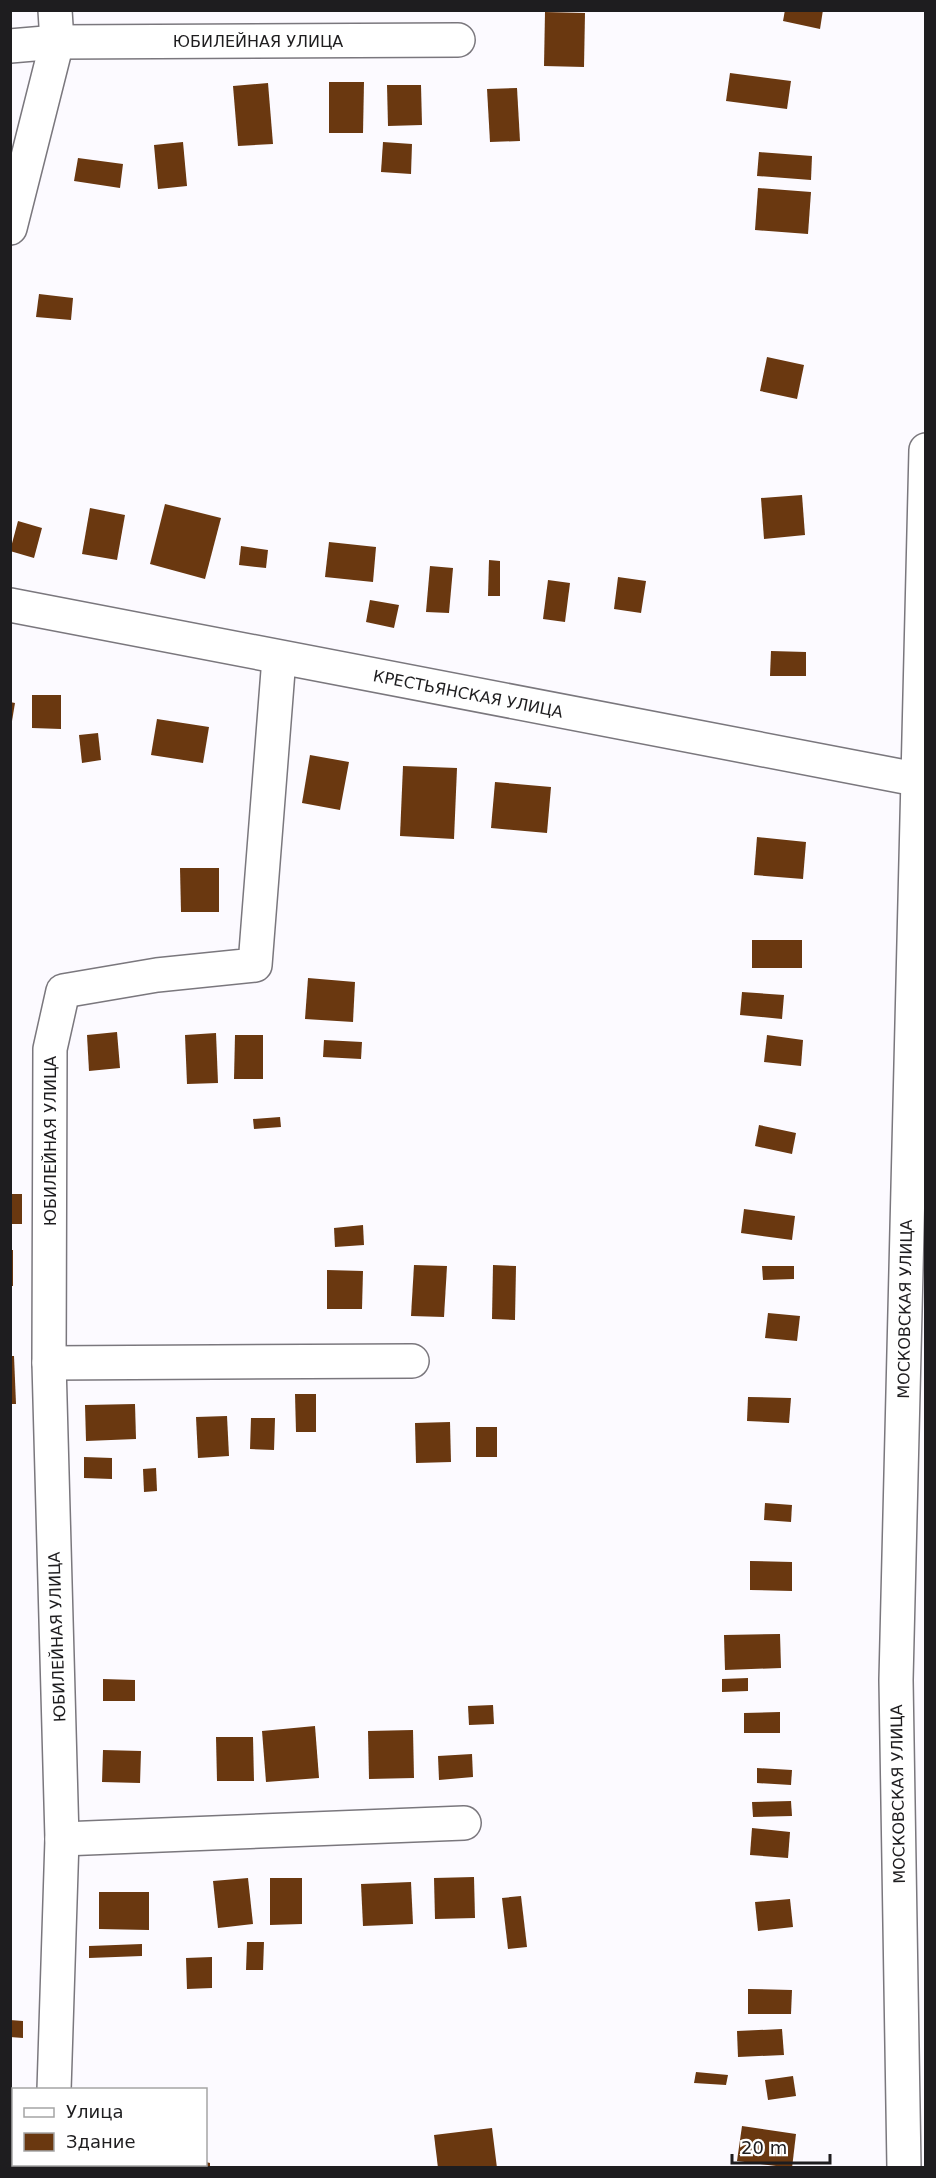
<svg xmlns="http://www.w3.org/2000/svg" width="936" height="2178" font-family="'DejaVu Sans',sans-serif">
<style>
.building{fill:#6a3810}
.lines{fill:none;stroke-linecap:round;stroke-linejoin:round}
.street-casing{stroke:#7a777d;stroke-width:36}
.street{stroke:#fff;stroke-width:33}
.labels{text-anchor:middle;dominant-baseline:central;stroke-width:6;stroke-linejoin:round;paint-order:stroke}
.street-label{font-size:16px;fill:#1e1d1f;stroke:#fff}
</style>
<rect width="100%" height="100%" fill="#fcfaff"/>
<g class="building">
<path d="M785 10H823L820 29 783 21Z"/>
<path d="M545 12 585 13 584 67 544 66Z"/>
<path d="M730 73 791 81 787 109 726 101Z"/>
<path d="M329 82H364L363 133H329Z"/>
<path d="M268 83 273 144 238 146 233 86Z"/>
<path d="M387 85H421L422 125 388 126Z"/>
<path d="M517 88 520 141 490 142 487 89Z"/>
<path d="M183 142 187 186 158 189 154 145Z"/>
<path d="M383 142 412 144 411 174 381 172Z"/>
<path d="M759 152 812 156 811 180 757 176Z"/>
<path d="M78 158 123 164 120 188 74 181Z"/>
<path d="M758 188 811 192 808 234 755 230Z"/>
<path d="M39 294 73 298 71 320 36 317Z"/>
<path d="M767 357 804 365 797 399 760 391Z"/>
<path d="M802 495 805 535 764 539 761 498Z"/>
<path d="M165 504 221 518 205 579 150 564Z"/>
<path d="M90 508 125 515 117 560 82 554Z"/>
<path d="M18 521 42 528 34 558 10 551Z"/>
<path d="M329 542 376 547 373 582 325 577Z"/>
<path d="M241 546 268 550 266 568 239 565Z"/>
<path d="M489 560 500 561V596H488Z"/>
<path d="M430 566 453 568 449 613 426 612Z"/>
<path d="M618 577 646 581 641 613 614 609Z"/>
<path d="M548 580 570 583 565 622 543 619Z"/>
<path d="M370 600 399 605 394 628 366 622Z"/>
<path d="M771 651 806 652V676H770Z"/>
<path d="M32 695H61V729L32 728Z"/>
<path d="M10 702 15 703 12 721H10Z"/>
<path d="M157 719 209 727 203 763 151 755Z"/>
<path d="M98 733 101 760 82 763 79 735Z"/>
<path d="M310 755 349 762 340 810 302 803Z"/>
<path d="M403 766 457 768 454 839 400 836Z"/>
<path d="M495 782 551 787 547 833 491 828Z"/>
<path d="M757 837 806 842 803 879 754 875Z"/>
<path d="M180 868H219V912H181Z"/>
<rect x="752" y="940" width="50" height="28"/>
<path d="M308 978 355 982 353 1022 305 1019Z"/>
<path d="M742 992 784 995 782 1019 740 1015Z"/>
<path d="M117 1032 120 1068 89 1071 87 1035Z"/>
<path d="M216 1033 218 1083 187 1084 185 1035Z"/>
<path d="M235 1035H263V1079H234Z"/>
<path d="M767 1035 803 1040 801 1066 764 1062Z"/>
<path d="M324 1040 362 1042 361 1059 323 1057Z"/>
<path d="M280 1117 281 1127 254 1129 253 1119Z"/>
<path d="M759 1125 796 1133 792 1154 755 1146Z"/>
<rect x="10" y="1194" width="12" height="30"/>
<path d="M744 1209 795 1216 792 1240 741 1233Z"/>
<path d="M363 1225 364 1245 335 1247 334 1228Z"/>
<rect x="10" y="1250" width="3" height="36"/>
<path d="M414 1265 447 1266 444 1317 411 1316Z"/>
<path d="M493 1265 516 1266 515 1320 492 1319Z"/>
<path d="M762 1266H794V1279L763 1280Z"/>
<path d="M327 1270 363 1271 362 1309H327Z"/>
<path d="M768 1313 800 1316 797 1341 765 1338Z"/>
<path d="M10 1356H14L16 1404H10Z"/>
<path d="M295 1394H316V1432H296Z"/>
<path d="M748 1397 791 1398 789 1423 747 1421Z"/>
<path d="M135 1404 136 1439 86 1441 85 1405Z"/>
<path d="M227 1416 229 1456 198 1458 196 1417Z"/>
<path d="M251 1418H275L274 1450 250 1449Z"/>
<path d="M450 1422 451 1462 416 1463 415 1423Z"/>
<rect x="476" y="1427" width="21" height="30"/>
<path d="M84 1457 112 1458V1479L84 1478Z"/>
<path d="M156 1468 157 1491 144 1492 143 1469Z"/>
<path d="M765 1503 792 1505 791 1522 764 1520Z"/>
<path d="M750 1561 792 1562V1591L750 1590Z"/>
<path d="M780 1634 781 1668 725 1670 724 1635Z"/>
<path d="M748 1678V1691L722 1692V1679Z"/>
<path d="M103 1679 135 1680V1701H103Z"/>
<path d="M493 1705 494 1724 469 1725 468 1706Z"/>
<path d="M780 1712V1733H744V1713Z"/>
<path d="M315 1726 319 1778 266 1782 262 1731Z"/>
<path d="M413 1730 414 1778 369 1779 368 1731Z"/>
<path d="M216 1737H253L254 1781H217Z"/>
<path d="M103 1750 141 1751 140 1783 102 1782Z"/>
<path d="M472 1754 473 1777 439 1780 438 1756Z"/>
<path d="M757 1768 792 1770 791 1785 757 1783Z"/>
<path d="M791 1801 792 1816 753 1817 752 1802Z"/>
<path d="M752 1828 790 1832 788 1858 750 1855Z"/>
<path d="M474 1877 475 1918 435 1919 434 1878Z"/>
<path d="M248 1878 253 1924 218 1928 213 1881Z"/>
<path d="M270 1878H302V1924L270 1925Z"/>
<path d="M411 1882 413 1924 363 1926 361 1884Z"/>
<path d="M99 1892H149V1930L99 1929Z"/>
<path d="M521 1896 527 1947 508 1949 502 1898Z"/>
<path d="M790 1899 793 1927 758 1931 755 1902Z"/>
<path d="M247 1942H264L263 1970H246Z"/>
<path d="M142 1944V1956L89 1958V1946Z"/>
<path d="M212 1957V1988L187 1989 186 1958Z"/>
<path d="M748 1989 792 1990 791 2014H748Z"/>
<path d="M10 2020 23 2021V2038L10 2037Z"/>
<path d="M782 2029 784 2055 738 2057 737 2031Z"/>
<path d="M696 2072 728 2075 726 2085 694 2083Z"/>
<path d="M793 2076 796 2096 768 2100 765 2080Z"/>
<path d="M742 2126 796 2134 792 2168 737 2161Z"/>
<path d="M492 2128 497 2168H438L434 2135Z"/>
<path d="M206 2162 210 2163V2168H177V2164Z"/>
</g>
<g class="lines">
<defs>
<g id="street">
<path d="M10 46 57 42 458 40"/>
<path d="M10 228 57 42 55 10"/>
<path d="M10 605 926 781"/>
<path d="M49 1363 412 1361"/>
<path d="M62 1839 464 1823"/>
<path d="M54 2090 62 1839 49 1363 50 1049 63 991 157 975 255 965 279 658"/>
<path d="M52 2168V2164"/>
<path d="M904 2168 896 1680 926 450"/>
</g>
</defs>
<use href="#street" class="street-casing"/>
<use href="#street" class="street"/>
</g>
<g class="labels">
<g class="street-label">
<text x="258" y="41">ЮБИЛЕЙНАЯ УЛИЦА</text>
<text transform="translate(468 694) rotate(11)">КРЕСТЬЯНСКАЯ УЛИЦА</text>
<text transform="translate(50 1141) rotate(-90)">ЮБИЛЕЙНАЯ УЛИЦА</text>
<text transform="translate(905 1309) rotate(-89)">МОСКОВСКАЯ УЛИЦА</text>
<text transform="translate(57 1637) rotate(-92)">ЮБИЛЕЙНАЯ УЛИЦА</text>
<text transform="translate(898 1794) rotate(-91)">МОСКОВСКАЯ УЛИЦА</text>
</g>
</g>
<rect width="936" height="2178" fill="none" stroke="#1e1d1f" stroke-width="24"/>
<rect x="12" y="2088" width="195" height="78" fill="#ffffff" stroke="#a5a5a5" stroke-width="1.5"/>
<rect x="24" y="2108" width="30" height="9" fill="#ffffff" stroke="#a5a5a5" stroke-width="1.5"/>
<text x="66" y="2118" font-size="18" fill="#1e1d1f">Улица</text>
<rect x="24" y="2133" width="30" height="18" fill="#6a3810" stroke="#a5a5a5" stroke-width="1.5"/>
<text x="66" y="2148" font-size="18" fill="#1e1d1f">Здание</text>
<path d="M732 2154v9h98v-9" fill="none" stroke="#1e1d1f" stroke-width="3"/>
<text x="741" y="2154" font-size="18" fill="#1e1d1f" stroke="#ffffff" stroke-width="4.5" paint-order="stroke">20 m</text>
</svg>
